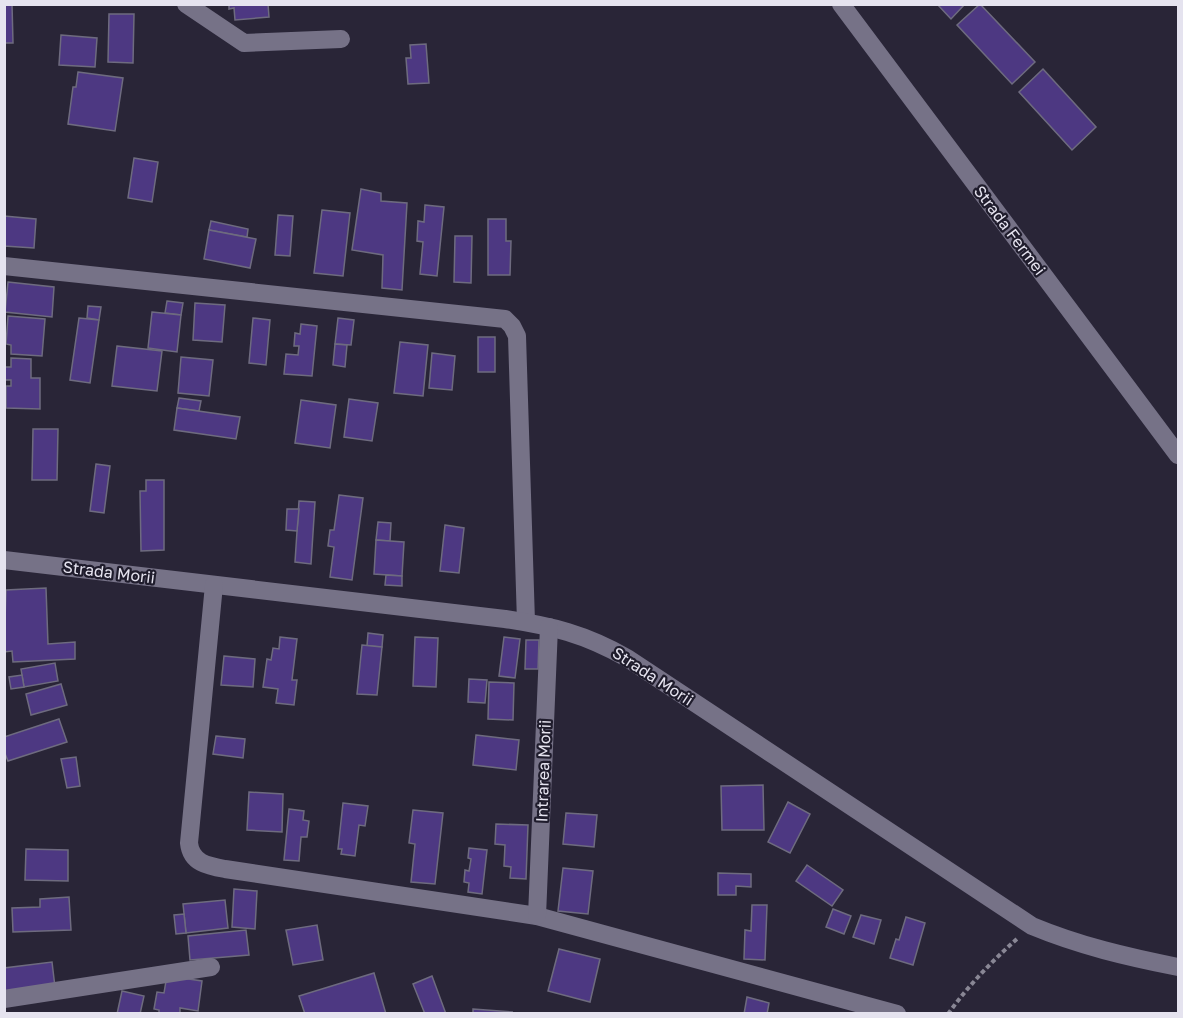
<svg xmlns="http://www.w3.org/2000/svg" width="1183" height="1018" font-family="'Golos Text',sans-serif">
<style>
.building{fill:#4d3882;stroke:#6e6b7f;stroke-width:1.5}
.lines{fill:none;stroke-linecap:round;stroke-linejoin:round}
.path{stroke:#898795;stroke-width:4;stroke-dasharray:4.5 3;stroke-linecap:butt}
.minor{stroke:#767287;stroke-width:18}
.labels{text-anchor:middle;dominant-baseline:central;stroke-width:4.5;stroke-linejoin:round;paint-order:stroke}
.street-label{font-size:16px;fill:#e5e3ef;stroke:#1f1c2c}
</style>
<rect width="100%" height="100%" fill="#292537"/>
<g class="building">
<path d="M4 4H12L13 43H4Z"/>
<path d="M229 4H268L269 17 235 20 234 8 229 9Z"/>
<path d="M937 4H965L951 19Z"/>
<path d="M980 4 1035 62 1012 84 957 25Z"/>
<path d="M109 14H134L133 63 108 62Z"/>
<path d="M61 35 97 38 95 67 59 65Z"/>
<path d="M426 44 429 83 408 84 406 58H411L410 45Z"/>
<path d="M1043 69 1096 127 1072 150 1019 92Z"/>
<path d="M78 72 123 78 115 131 68 124 73 87H76Z"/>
<path d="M134 158 158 162 152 202 128 198Z"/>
<path d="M361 189 381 193V201L407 203 402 290 382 288 383 255 352 250Z"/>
<path d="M425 205 444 207 437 276 420 274 423 242 417 241 418 221 424 222Z"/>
<path d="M322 210 350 213 343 276 314 273Z"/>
<path d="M278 215 293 216 290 256 275 255Z"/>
<path d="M4 216 36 219 34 248 4 246Z"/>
<path d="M488 219H506V241H511L510 275H488Z"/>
<path d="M211 221 248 229 247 237 209 230Z"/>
<path d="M209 230 256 239 250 268 204 259Z"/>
<path d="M455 236H472L471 283 454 282Z"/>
<path d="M8 282 54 287 52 317 5 312Z"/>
<path d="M167 301 183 303 181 315 165 313Z"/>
<path d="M195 303 225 305 222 342 193 340Z"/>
<path d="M88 306 101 307 99 320 87 318Z"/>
<path d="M152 312 181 315 177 352 148 348Z"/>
<path d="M8 316 45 319 42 356 11 354V345L6 344Z"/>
<path d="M79 318 99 320 90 383 70 380Z"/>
<path d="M253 318 270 320 266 365 249 363Z"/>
<path d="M338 318 354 320 351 345 335 344Z"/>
<path d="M301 324 317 326 312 376 284 374 286 354 298 355 299 346H294L295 333 300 334Z"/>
<rect x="478" y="337" width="17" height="35"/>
<path d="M400 342 428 345 423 396 394 393Z"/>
<path d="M335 344 347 345 345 367 333 365Z"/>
<path d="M117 346 162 351 157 391 112 386Z"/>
<path d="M432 353 455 356 452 390 429 388Z"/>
<path d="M181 357 213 360 209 396 178 393Z"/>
<path d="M11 358 31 359V378H40V409L6 408V386H11V380H4V367H11Z"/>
<path d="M179 398 201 401 199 411 177 408Z"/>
<path d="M349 399 378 403 372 441 344 437Z"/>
<path d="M301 400 336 405 330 448 295 443Z"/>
<path d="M177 408 240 417 236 439 174 430Z"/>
<path d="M33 429H58L57 480H32Z"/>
<path d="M96 464 110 466 104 513 90 511Z"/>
<path d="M146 480H164V550L141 551 140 491H146Z"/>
<path d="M339 495 363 498 352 580 330 577 334 547 328 546 330 530H334Z"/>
<path d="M299 501 315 502 311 564 295 562Z"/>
<path d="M287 509H299L297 531 286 530Z"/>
<path d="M378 522 391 523 390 541 376 540Z"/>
<path d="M445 525 464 528 459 573 440 571Z"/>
<path d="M376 540 404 542 402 576 374 574Z"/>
<path d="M386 575 402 576V586L385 585Z"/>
<path d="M46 588 48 644 75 642V659L13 662 12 651 4 652 6 590Z"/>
<path d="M368 633 383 635 382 647 367 646Z"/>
<path d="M280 637 297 639 292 680H297L294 705 276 703 278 689 263 687 267 659 271 660 273 648 279 649Z"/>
<path d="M415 637 438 638 436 687 413 686Z"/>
<path d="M504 637 520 639 515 678 499 676Z"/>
<path d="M526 640H539L538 669H525Z"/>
<path d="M362 645 382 647 377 695 357 694Z"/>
<path d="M224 656 255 659 253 687 221 685Z"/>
<path d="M55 663 58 681 24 687 21 669Z"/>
<path d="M22 675 24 687 11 689 9 677Z"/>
<path d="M469 679 487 680 485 703 468 702Z"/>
<path d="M489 682 514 683 513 720 488 719Z"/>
<path d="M61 684 67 705 31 715 26 694Z"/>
<path d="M59 719 67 742 8 761 4 751V737Z"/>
<path d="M476 735 519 740 516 770 473 765Z"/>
<path d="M216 736 245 739 243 758 213 754Z"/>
<path d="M76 757 80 786 67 788 61 759Z"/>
<path d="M763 785 764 830H722L721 786Z"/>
<path d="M249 792 283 794 282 832 247 830Z"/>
<path d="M788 802 810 814 790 853 768 842Z"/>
<path d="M343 803 368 806 365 826 359 825 355 856 341 854 342 849H338Z"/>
<path d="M289 809 304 811 303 820 309 821 307 837H301L299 861 284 860Z"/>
<path d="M413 810 443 813 435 884 411 882 415 844 409 843Z"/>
<path d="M566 813 597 815 594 847 563 844Z"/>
<path d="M496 824 528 825 526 879 510 878 511 867 504 866 505 845 495 844Z"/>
<path d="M469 848 487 850 482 894 468 892 469 883 464 882 465 870 469 871 471 859 468 858Z"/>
<path d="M26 849 68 850V881L25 880Z"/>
<path d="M807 865 843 890 832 906 796 881Z"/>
<path d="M563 868 593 871 588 914 558 911Z"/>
<path d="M718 873 751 874V887L736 886V895H718Z"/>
<path d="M234 889 257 891 255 929 232 927Z"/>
<path d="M69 897 71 930 13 932 12 908 40 907V899Z"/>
<path d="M225 900 228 928 186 933 183 904Z"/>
<path d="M752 905H767L765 960 744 959 745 930 751 931Z"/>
<path d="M833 909 851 916 844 934 826 927Z"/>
<path d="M184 914 186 933 176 934 174 915Z"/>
<path d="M861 915 881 920 874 944 853 937Z"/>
<path d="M906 917 925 923 913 965 890 958 896 939 899 940Z"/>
<path d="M317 925 323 960 293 965 286 930Z"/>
<path d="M246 930 249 955 190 960 188 936Z"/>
<path d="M559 949 600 959 590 1002 548 991Z"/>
<path d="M52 962 55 987 4 993V968Z"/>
<path d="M374 973 386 1014H305L299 996Z"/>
<path d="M432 976 446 1014H425L413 984Z"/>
<path d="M175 977 202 981 198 1011 180 1008V1014H159V1010L154 1009 157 992 164 993 166 981Z"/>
<path d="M122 991 144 996 140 1014H117Z"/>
<path d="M747 997 769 1003 767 1014H744Z"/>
<path d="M473 1009 512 1012 511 1014H473Z"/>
</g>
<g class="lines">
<path class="path" d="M948 1014C968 986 992 961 1018 938"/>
<g class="minor">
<path d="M186 4 244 43 341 39"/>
<path d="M841 4 1178 455"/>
<path d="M4 266 505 319 512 326 517 336 526 622"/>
<path d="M4 560 505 619C552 626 585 634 627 658L1032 926C1080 946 1128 957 1178 967"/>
<path d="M214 585 189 843C191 863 208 866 225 869L537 916 897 1014"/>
<path d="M537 916 549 627"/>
<path d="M4 999 211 967"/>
</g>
</g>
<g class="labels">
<g class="street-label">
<text transform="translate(1010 230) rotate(53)">Strada Fermei</text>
<text transform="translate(109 572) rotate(7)">Strada Morii</text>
<text transform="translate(653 676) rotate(33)">Strada Morii</text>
<text transform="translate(543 771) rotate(-88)">Intrarea Morii</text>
</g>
</g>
<rect width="1183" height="1018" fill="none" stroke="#e5e3ef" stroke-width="12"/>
</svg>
